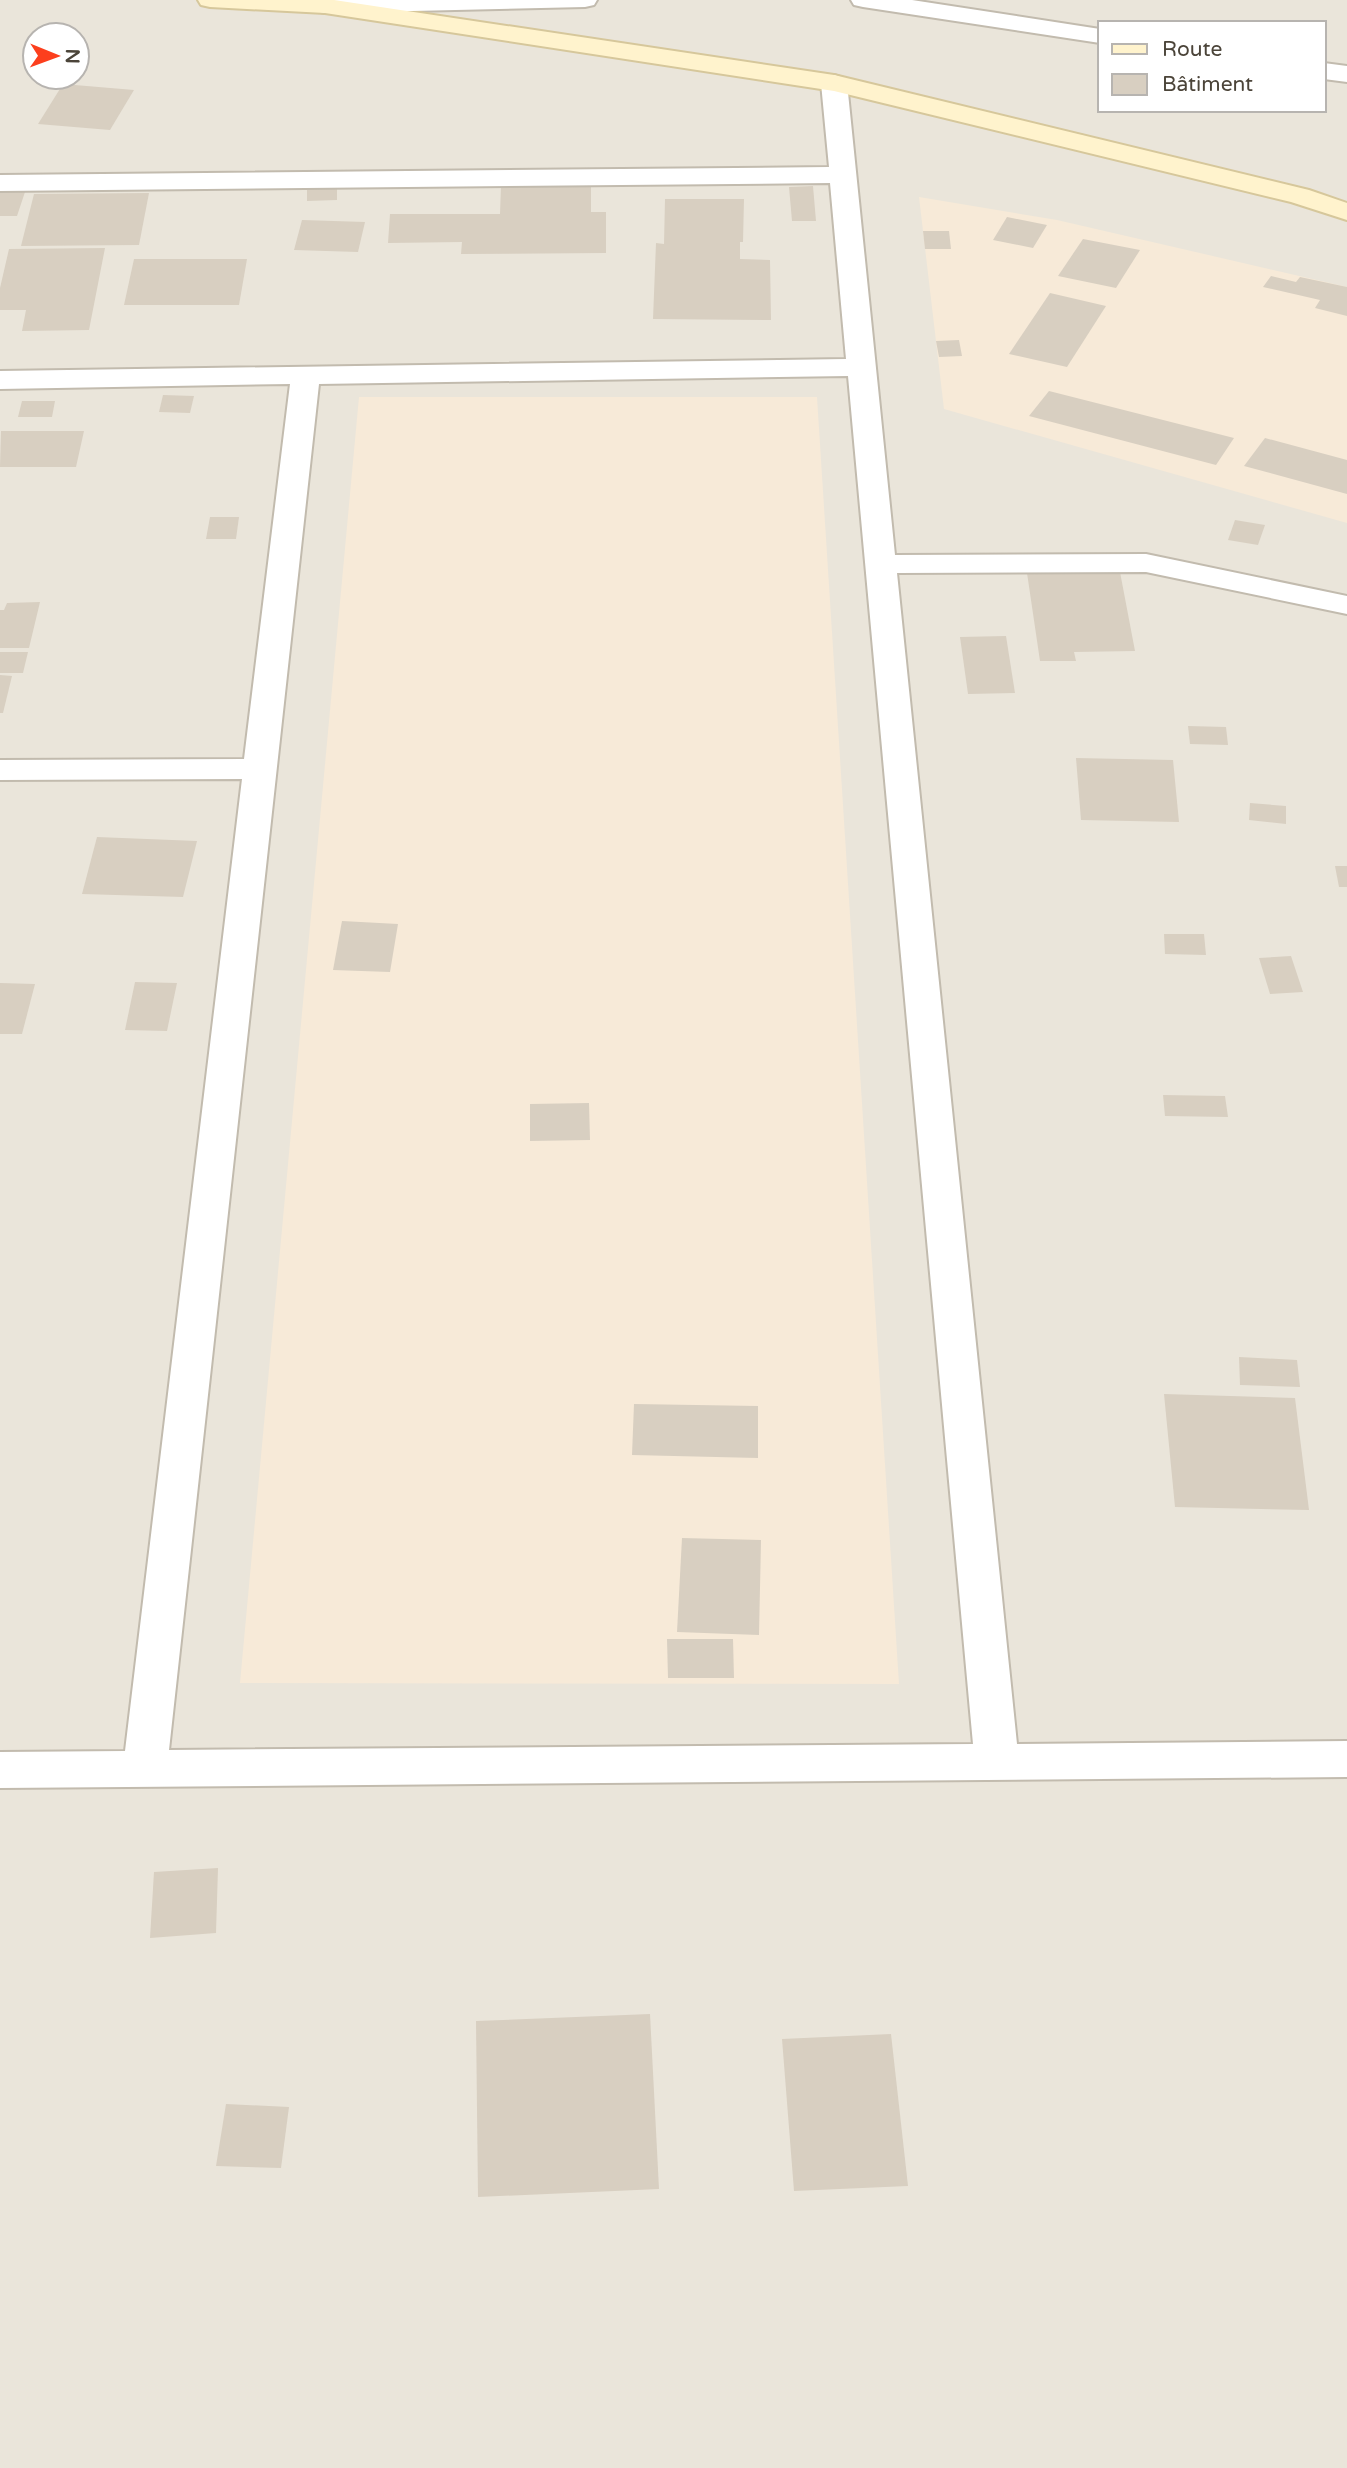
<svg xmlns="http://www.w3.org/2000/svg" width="1347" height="2468" font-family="'Varela Round',sans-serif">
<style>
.residential{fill:#eae5da;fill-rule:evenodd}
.commercial{fill:#f7ead8}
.building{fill:#d8cfc1}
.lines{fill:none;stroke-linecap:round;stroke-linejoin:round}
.street-casing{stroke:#c2bbae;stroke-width:4}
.secondary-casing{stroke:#d6c79b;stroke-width:4}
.street{fill:#fff;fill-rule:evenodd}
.secondary{fill:#fff3cd;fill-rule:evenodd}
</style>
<rect width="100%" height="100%" fill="#f6f3ec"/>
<path class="residential" d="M0 0H1347V2468H0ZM1100 23H1324V110H1100ZM35 35H77V77H35Z"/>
<g class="commercial">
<path d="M919 197 1057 220 1347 287V523L944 409Z"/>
<path d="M359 397H817L899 1684 240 1683Z"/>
</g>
<g class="building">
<path d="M63 84 134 90 110 130 38 124Z"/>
<path d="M307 185H337V200L307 201Z"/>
<path d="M501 186H591V212H606V253L461 254 462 242 388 243 390 214H500Z"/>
<path d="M813 186 816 221H792L789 187Z"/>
<path d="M0 192H25L17 216H0Z"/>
<path d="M149 193 139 245 21 246 34 194Z"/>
<path d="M665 199H744L743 242H740V259L770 260 771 320 653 319 656 243 664 244Z"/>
<path d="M1007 217 1047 225 1033 248 993 240Z"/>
<path d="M302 220 365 222 358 252 294 250Z"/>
<path d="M923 231H949L951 249H925Z"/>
<path d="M1083 239 1140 250 1116 288 1058 276Z"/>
<path d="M105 248 89 330 22 331 26 310H0V288L9 249Z"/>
<path d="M134 259H247L239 305H124Z"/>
<path d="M1271 276 1296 282 1300 277 1347 287V316L1315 308 1320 300 1263 287Z"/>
<path d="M1050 293 1106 306 1067 367 1009 354Z"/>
<path d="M959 340 962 356 939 357 936 341Z"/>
<path d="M1049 391 1234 438 1216 465 1029 416Z"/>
<path d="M163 395 194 396 190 413 159 412Z"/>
<path d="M22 401H55L52 417H18Z"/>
<path d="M1 431H84L76 467H0Z"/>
<path d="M1265 438 1347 460V494L1244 466Z"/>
<path d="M210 517H239L236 539H206Z"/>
<path d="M1235 520 1265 525 1258 545 1228 540Z"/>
<path d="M1120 572 1135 651 1074 652 1076 661H1040L1027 573Z"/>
<path d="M40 602 29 648H0V610H4L7 603Z"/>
<path d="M1006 636 1015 693 968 694 960 637Z"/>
<path d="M0 652H28L23 673H0Z"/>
<path d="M0 675 12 676 3 713H0Z"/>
<path d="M1188 726 1226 727 1228 745 1190 744Z"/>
<path d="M1076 758 1173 760 1179 822 1081 820Z"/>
<path d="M1250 803 1286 806V824L1249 820Z"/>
<path d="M97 837 197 841 183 897 82 894Z"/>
<path d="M1335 866H1347V887H1339Z"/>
<path d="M342 921 398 924 390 972 333 970Z"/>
<path d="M1164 934H1204L1206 955 1165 954Z"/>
<path d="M1291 956 1303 992 1270 994 1259 958Z"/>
<path d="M135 982 177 983 167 1031 125 1030Z"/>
<path d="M0 983 35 984 22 1034H0Z"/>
<path d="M1163 1095 1225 1096 1228 1117 1165 1116Z"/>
<path d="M589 1103 590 1140 530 1141V1104Z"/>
<path d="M1239 1357 1297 1360 1300 1387 1240 1385Z"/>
<path d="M1164 1394 1295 1398 1309 1510 1175 1507Z"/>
<path d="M634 1404 758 1406V1458L632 1455Z"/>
<path d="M682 1538 761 1540 759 1635 677 1632Z"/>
<path d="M667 1639H733L734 1678H668Z"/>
<path d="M218 1868 216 1933 150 1938 154 1872Z"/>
<path d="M650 2014 659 2189 478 2197 476 2021Z"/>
<path d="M891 2034 908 2186 794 2191 782 2039Z"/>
<path d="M226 2104 289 2107 281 2168 216 2166Z"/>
</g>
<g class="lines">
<defs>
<g id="street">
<path d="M319 0H597L594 5 585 7 325 13 316 11 313 6Z"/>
<path d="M851 0H912L1100 29V43L863 7 854 5Z"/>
<path d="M1324 63 1347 66V82L1324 79Z"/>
<path d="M834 75 843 78 847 83 895 555 1146 554 1347 596V614L1146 572 897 573 1017 1744 1347 1741V1777L0 1788V1752L125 1751 242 779 0 780V760L244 759 290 384 0 389V371L846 359 830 183 0 191V175L829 167 821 83 825 78ZM848 376 973 1744 169 1750 319 384Z"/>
</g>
<path id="secondary" d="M198 0H334L834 75 1309 190 1347 203V220L1291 202 834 91 325 13 210 7 201 5Z"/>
</defs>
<use href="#street" class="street-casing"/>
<use href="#secondary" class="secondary-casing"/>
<use href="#street" class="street"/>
<use href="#secondary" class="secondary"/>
</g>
<rect x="1098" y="21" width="228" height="91" fill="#ffffff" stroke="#b7b4b0" stroke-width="2"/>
<rect x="1112" y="44" width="35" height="10" fill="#fff3cd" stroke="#b7b4b0" stroke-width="2"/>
<text x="1162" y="56" font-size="21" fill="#4b4439">Route</text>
<rect x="1112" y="74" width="35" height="21" fill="#d8cfc1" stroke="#b7b4b0" stroke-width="2"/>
<text x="1162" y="91" font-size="21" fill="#4b4439">Bâtiment</text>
<g transform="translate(56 56) rotate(91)"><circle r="33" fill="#ffffff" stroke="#b7b4b0" stroke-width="2"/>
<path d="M0-5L12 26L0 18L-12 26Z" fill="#fc3f1d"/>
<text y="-10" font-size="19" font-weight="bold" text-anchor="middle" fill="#4b4439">N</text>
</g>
</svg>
